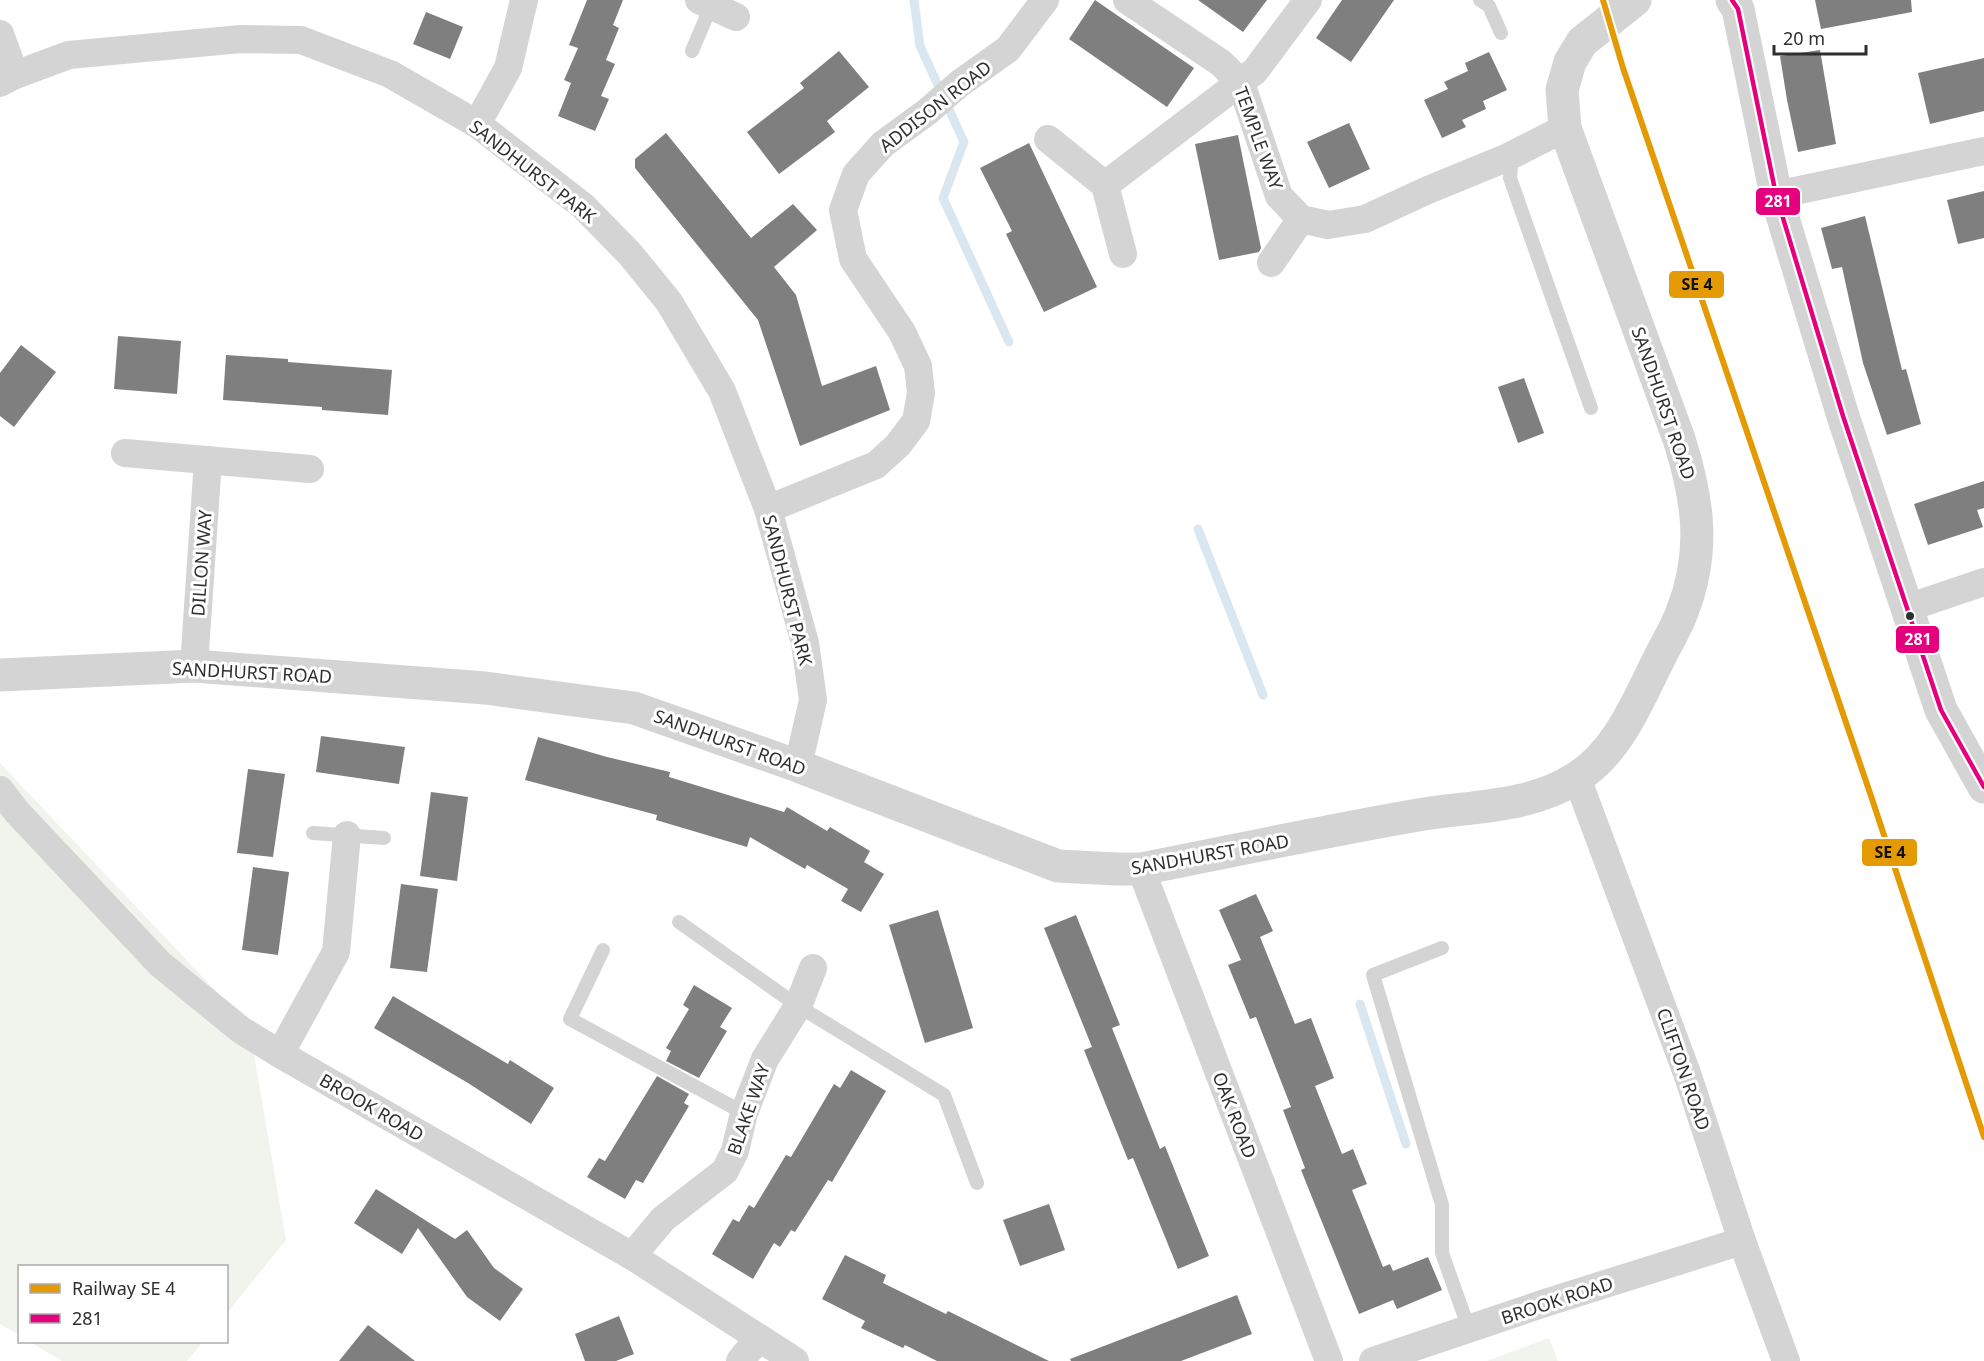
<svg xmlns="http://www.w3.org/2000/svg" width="1984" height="1361" font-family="'Noto Sans',sans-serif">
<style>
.green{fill:#f1f4ed}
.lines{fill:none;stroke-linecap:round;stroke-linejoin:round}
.stream{stroke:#dbe7f0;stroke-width:9}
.building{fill:#7f7f7f}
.service{stroke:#d4d4d4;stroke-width:14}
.minor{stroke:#d4d4d4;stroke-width:28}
.tertiary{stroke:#d4d4d4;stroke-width:33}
.bus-1-casing{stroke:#fff;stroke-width:9}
.bus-1{stroke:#e5007d;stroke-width:4.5}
.rail-1-casing{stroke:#fff;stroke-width:10}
.rail-1{stroke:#e39a05;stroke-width:6}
.bus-dot{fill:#2f2f2f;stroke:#fff;stroke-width:2}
.labels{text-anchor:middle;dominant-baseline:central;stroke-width:6;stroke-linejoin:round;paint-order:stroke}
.street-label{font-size:18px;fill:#2f2f2f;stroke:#fff}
.line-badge{stroke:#fff;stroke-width:2}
.badge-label{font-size:16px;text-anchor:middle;font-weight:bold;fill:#fff}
.pale-badge-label{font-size:16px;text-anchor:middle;font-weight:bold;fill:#111}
</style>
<rect width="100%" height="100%" fill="#fff"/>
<g class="green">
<path d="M0 763 249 1026 286 1240 227 1313 226 1266H20L19 1335 0 1324Z"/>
<path d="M1549 1338 1558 1361H1487Z"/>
<path d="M30 1342H203L187 1361H62Z"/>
</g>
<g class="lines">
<g class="stream">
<path d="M914 0 920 46 964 142 943 198 1009 342"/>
<path d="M1198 529 1263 695"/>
<path d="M1360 1004 1406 1144"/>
</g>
</g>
<g class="building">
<path d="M587 0H623L613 25 619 28 606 60 615 64 601 96 609 99 595 131 558 116 571 83 564 80 578 48 569 45Z"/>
<path d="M1095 0 1194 68 1167 107 1069 39Z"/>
<path d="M1198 0H1267L1243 32Z"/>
<path d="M1342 0H1394L1351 62 1316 38Z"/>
<path d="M1815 0H1911L1912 12 1821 29Z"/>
<path d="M426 12 463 27 450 59 413 44Z"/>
<path d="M1820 50 1836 144 1798 152 1787 100 1780 56Z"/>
<path d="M839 51 869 87 827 121 835 132 779 174 747 132 804 88 800 83Z"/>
<path d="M1489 52 1507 90 1483 101 1486 109 1462 120 1466 127 1442 138 1424 100 1448 89 1444 82 1468 71 1465 63Z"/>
<path d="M1984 58V111L1930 124 1918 73Z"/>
<path d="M1349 123 1370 169 1329 188 1307 142Z"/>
<path d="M666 133 751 238 793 204 817 230 774 267 796 295 822 386 876 366 890 410 800 446 758 320 635 168V159Z"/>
<path d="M1238 135 1261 248 1259 252 1219 260 1195 144Z"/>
<path d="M1029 143 1097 287 1044 312 1006 234 1012 231 980 168Z"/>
<path d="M1984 191V238L1958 244 1947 200Z"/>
<path d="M1865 216 1902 370 1906 369 1921 424 1887 435 1863 363 1842 267 1832 269 1821 228Z"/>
<path d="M118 336 181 341 177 394 114 389Z"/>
<path d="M21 345 56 372 14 427 0 416V373Z"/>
<path d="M226 355 288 359V362L392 370 388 415 322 410V407L223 400Z"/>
<path d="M1524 378 1544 433 1518 443 1498 387Z"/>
<path d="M1984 481V508L1977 510 1983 527 1928 545 1914 504Z"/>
<path d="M321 736 405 747 399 784 316 772Z"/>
<path d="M538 737 607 757 670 772 669 777 784 812 787 807 827 831 830 827 870 851 864 862 884 874 861 912 841 901 848 889 807 865 805 869 750 837 747 847 656 820 657 815 525 780Z"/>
<path d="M248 769 285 774 273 857 237 853Z"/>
<path d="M431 792 468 797 457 881 420 876Z"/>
<path d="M253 867 289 872 278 955 242 950Z"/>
<path d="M401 884 438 889 427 972 390 968Z"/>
<path d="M1256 894 1273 931 1260 937 1295 1024 1311 1018 1334 1078 1315 1086 1342 1154 1353 1149 1367 1184 1352 1190 1383 1267 1390 1264 1393 1271 1428 1257 1442 1290 1397 1309 1393 1300 1359 1314 1301 1170 1305 1168 1283 1110 1291 1107 1256 1017 1250 1019 1228 965 1241 960 1219 910Z"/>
<path d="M938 910 973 1028 925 1043 889 925Z"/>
<path d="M1076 915 1120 1025 1112 1028 1160 1149 1165 1146 1209 1256 1178 1269 1133 1158 1128 1160 1084 1050 1092 1047 1044 928Z"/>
<path d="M694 985 732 1008 720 1027 727 1031 699 1078 666 1061 671 1051 666 1048 689 1009 683 1005Z"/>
<path d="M393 996 508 1064 510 1060 554 1088 531 1124 468 1083 374 1028Z"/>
<path d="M851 1070 886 1091 832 1182 828 1180 795 1232 791 1230 780 1247 774 1243 753 1279 712 1254 733 1219 739 1222 749 1205 754 1208 786 1155 791 1157 834 1084 840 1088Z"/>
<path d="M657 1076 689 1094 684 1103 689 1106 643 1183 636 1180 625 1199 587 1177 599 1158 605 1161Z"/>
<path d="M376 1189 455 1239 467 1230 494 1268 523 1289 500 1321 467 1297 418 1228 402 1254 354 1223Z"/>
<path d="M1049 1204 1065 1250 1020 1266 1003 1220Z"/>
<path d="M845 1255 886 1275 883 1283 946 1314 948 1311 1049 1361H937L905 1345 903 1348 861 1328 865 1321 822 1299Z"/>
<path d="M1237 1295 1252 1334 1181 1361H1071L1070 1359Z"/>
<path d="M619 1316 634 1354 616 1361H585L575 1334Z"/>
<path d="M368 1325 415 1361H339Z"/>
</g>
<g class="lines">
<g class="service">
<path d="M1480 0 1489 6 1501 33"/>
<path d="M692 51 711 6"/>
<path d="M1512 155 1510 178 1591 408"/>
<path d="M313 833 384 838"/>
<path d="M679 922 798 1006 944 1095 977 1183"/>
<path d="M1442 948 1373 975 1442 1205V1253L1469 1329"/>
<path d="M603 950 570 1019 744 1113"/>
</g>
<g class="minor">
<path d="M699 0 736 17"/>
<path d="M1127 0 1221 63 1241 83 1279 196 1301 219 1328 225 1365 219 1428 190 1506 158 1565 128"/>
<path d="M0 34 15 75"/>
<path d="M0 83 15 75 69 55 241 39 301 40 390 74 477 124 583 206 630 254 669 302 722 391 768 509 805 643 813 700 798 766"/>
<path d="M477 124 508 68 524 0"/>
<path d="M1048 139 1105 185 1123 254"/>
<path d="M1105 185 1255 71 1308 0"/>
<path d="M1776 195 1984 151"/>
<path d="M1271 263 1301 219"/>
<path d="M125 453 310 469"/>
<path d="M768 509 876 465 898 445 916 421 921 393 918 366 902 332 853 259 843 210 856 174 883 144 927 112 959 84 1008 49 1045 0"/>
<path d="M1907 608 1984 582"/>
<path d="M194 666 208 460"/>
<path d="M1577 778 1688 1076 1742 1241 1786 1361"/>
<path d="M0 790 17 812 160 964 241 1030 280 1054 632 1256 795 1361"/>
<path d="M1141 869 1329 1361"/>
<path d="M280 1054 336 952 347 835"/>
<path d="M632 1256 663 1219 725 1171 735 1151 744 1113 765 1059 798 1006 813 968"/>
<path d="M740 1361 759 1338"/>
<path d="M1373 1361 1548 1302 1742 1241"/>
</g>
<g class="tertiary">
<path d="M1732 0 1738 9 1776 195 1843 416 1941 710 1984 787"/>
<path d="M0 675 194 666 485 688 634 708 798 766 1058 866 1116 869H1141C1233 851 1325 831 1418 815 1470 806 1530 808 1576 778 1620 751 1639 697 1662 653 1669 639 1677 626 1682 612 1706 551 1698 499 1679 439L1565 128 1562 90 1570 62 1582 42 1635 0"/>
</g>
<defs>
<path id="bus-1" d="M1732 0 1738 9 1776 195 1843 416 1941 710 1984 787"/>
</defs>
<use href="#bus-1" class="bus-1-casing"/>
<use href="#bus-1" class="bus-1"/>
<defs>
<path id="rail-1" d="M1603 0 1623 68 1871 796 1984 1137"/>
</defs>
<use href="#rail-1" class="rail-1-casing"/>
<use href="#rail-1" class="rail-1"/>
</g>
<circle class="bus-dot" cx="1910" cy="616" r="5"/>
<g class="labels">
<g class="street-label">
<text transform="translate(935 106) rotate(-38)">ADDISON ROAD</text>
<text transform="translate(1259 138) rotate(70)">TEMPLE WAY</text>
<text transform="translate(533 171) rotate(38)">SANDHURST PARK</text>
<text transform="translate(1664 403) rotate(71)">SANDHURST ROAD</text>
<text transform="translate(201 563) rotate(-86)">DILLON WAY</text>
<text transform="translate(788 590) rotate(76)">SANDHURST PARK</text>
<text transform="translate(252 672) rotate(3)">SANDHURST ROAD</text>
<text transform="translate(730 742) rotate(20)">SANDHURST ROAD</text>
<text transform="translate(1210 854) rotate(-10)">SANDHURST ROAD</text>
<text transform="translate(1684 1069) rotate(71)">CLIFTON ROAD</text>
<text transform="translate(372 1107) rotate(30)">BROOK ROAD</text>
<text transform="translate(748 1109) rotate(-71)">BLAKE WAY</text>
<text transform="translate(1235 1115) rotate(69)">OAK ROAD</text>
<text transform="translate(1557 1300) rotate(-18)">BROOK ROAD</text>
</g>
</g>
<g class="line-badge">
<rect x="1755" y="187" width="46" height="29" rx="6" fill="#e5007d"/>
<rect x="1668" y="270" width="57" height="29" rx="6" fill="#e39a05"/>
<rect x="1895" y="625" width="45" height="29" rx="6" fill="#e5007d"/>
<rect x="1861" y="838" width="57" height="29" rx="6" fill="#e39a05"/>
</g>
<g class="badge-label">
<text x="1778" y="207">281</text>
<text x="1918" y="645">281</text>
</g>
<g class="pale-badge-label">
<text x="1697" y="290">SE 4</text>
<text x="1890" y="858">SE 4</text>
</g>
<rect x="18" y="1265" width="210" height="78" fill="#ffffff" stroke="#acacac" stroke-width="1.5"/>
<rect x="30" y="1284" width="30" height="9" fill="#e39a05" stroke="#acacac" stroke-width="1.5"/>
<text x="72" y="1295" font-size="18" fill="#2f2f2f">Railway SE 4</text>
<rect x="30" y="1314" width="30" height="9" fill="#e5007d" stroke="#acacac" stroke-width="1.5"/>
<text x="72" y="1325" font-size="18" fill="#2f2f2f">281</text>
<path d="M1774 45v9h92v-9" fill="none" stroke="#2f2f2f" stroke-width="3"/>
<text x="1783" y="45" font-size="18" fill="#2f2f2f" stroke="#ffffff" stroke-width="4.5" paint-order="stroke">20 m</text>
</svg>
